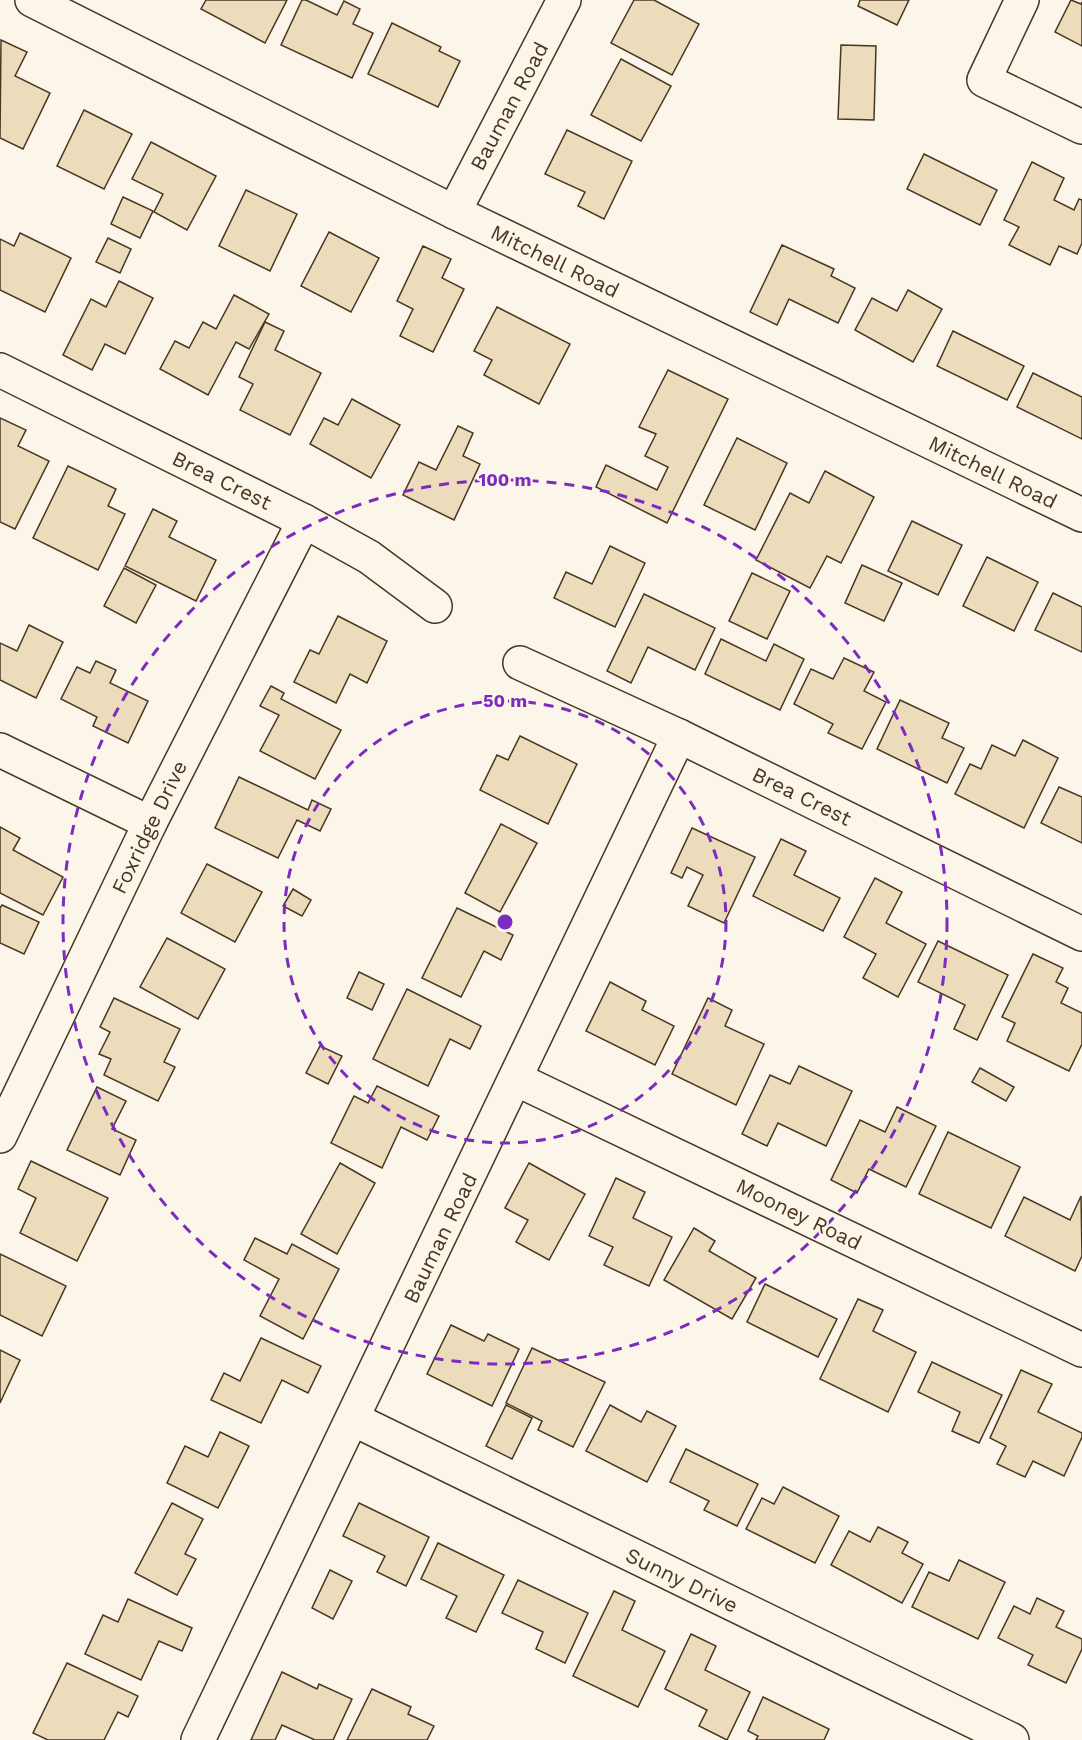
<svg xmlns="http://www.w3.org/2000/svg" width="1082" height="1740" font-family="'Work Sans',sans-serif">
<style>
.building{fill:#ecdcbc;stroke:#4a3520;stroke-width:1.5}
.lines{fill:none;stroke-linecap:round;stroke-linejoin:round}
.minor-casing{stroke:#4a3520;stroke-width:36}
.minor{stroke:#fbf6e9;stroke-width:33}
.ring{fill:none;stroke:#7b2cbf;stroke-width:3;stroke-dasharray:10 8}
.labels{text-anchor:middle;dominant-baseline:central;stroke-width:4.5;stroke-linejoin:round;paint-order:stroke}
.street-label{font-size:21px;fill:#4a3520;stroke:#fbf6e9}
.centre{fill:#7b2cbf;stroke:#fbf6e9;stroke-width:3}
.ring-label{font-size:18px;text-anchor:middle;font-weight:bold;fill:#7b2cbf;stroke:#fbf6e9;stroke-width:4.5;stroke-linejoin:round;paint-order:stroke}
</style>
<rect width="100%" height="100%" fill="#fbf6e9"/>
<g class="building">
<path d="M206 0H287L265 43 201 9Z"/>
<path d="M302 0H306L337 15 344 1 360 9 353 24 373 33 352 78 281 45Z"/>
<path d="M634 0H654L699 24 672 75 611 43Z"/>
<path d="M860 0H909L897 25 858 6Z"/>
<path d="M1071 0 1081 4 1082 2V46L1055 32Z"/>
<path d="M392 23 441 47 439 51 460 61 438 107 368 74Z"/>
<path d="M1 40 27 52 15 76 50 93 23 149 0 138Z"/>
<path d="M841 45 876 46 874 120 838 119Z"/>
<path d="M621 59 671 86 641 141 591 115Z"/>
<path d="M84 110 132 134 104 189 57 166Z"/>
<path d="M567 130 632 161 604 219 578 206 585 192 545 174Z"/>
<path d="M151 142 216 176 187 230 154 212 163 194 132 179Z"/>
<path d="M924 154 997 190 980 225 907 189Z"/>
<path d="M1032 162 1064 178 1054 200 1074 210 1079 199 1082 200V243L1077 254 1059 246 1050 265 1009 245 1019 227 1004 220Z"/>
<path d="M246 190 297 214 270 271 219 246Z"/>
<path d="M123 197 153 211 140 238 111 224Z"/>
<path d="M329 232 379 258 351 312 301 286Z"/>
<path d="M20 233 71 258 45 312 0 290V239L14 246Z"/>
<path d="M108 238 131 249 120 273 96 262Z"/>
<path d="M782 245 834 269 831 276 855 288 838 323 789 299 777 325 750 312Z"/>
<path d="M423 246 451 259 442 278 464 289 433 352 400 336 413 309 397 301Z"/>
<path d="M119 281 153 298 125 354 105 344 92 370 63 355 91 299 106 307Z"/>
<path d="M908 290 942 309 913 362 855 330 872 298 897 311Z"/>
<path d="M234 295 269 314 249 349 236 342 208 395 160 369 175 341 189 348 203 322 216 329Z"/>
<path d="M497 307 570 344 539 404 484 375 492 360 474 351Z"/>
<path d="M265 322 284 331 275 350 321 373 290 435 240 410 253 384 239 377Z"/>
<path d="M953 331 1024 366 1007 400 937 366Z"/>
<path d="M668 370 728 399 667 523 596 487 606 465 657 490 668 467 645 456 656 434 639 427Z"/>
<path d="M1033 373 1082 397V439L1017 407Z"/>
<path d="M352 399 400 425 371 478 310 444 324 418 338 425Z"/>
<path d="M0 418 26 430 18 446 49 461 15 529 0 522Z"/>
<path d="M458 426 473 433 463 456 480 464 454 520 403 495 419 462 436 470Z"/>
<path d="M737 438 787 463 755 530 704 505Z"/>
<path d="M68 466 116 489 108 506 125 514 98 570 33 538Z"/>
<path d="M825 471 874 497 841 563 827 556 810 588 756 560 790 493 809 503Z"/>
<path d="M153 509 177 521 169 537 216 560 196 601 125 566Z"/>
<path d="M912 521 962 545 938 595 888 571Z"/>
<path d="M610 546 645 563 615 627 554 598 566 572 592 584Z"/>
<path d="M987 557 1038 582 1014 631 963 606Z"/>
<path d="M862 565 902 583 884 621 845 603Z"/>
<path d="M124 568 156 585 136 623 104 606Z"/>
<path d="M752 573 790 591 767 639 729 621Z"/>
<path d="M1053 593 1082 607V652L1035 630Z"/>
<path d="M644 594 715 628 695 670 648 647 631 683 607 671Z"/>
<path d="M338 616 387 641 367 683 350 674 336 703 294 682 310 650 319 654Z"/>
<path d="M29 625 63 642 36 698 0 680V643L17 651Z"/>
<path d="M721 639 766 661 774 644 804 659 780 710 705 674Z"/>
<path d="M844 658 874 672 864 691 886 702 862 749 828 733 833 724 794 704 811 669 833 679Z"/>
<path d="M96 661 116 670 110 683 148 701 128 743 93 726 97 717 61 699 77 667 90 673Z"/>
<path d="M271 686 284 693 281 699 341 730 315 779 260 751 279 715 260 706Z"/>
<path d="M900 700 949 723 942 738 964 748 947 783 877 749Z"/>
<path d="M520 736 577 764 548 824 480 790 497 755 508 760Z"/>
<path d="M1023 740 1058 758 1024 828 955 794 970 764 981 769 992 745 1015 756Z"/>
<path d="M239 777 308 810 312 800 331 809 320 831 297 820 278 858 215 828Z"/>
<path d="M1059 787 1082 797V843L1041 823Z"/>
<path d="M501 824 537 843 500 912 465 893Z"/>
<path d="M0 827 20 838 13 850 63 877 43 915 0 893Z"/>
<path d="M692 828 755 857 724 923 688 906 703 875 687 867 682 878 671 873Z"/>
<path d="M781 839 806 851 794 875 840 898 823 931 753 896Z"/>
<path d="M207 864 262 892 235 942 181 913Z"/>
<path d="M875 878 902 892 886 923 926 944 898 997 863 978 876 954 844 937Z"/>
<path d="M293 889 311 900 302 916 283 906Z"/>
<path d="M2 905 39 922 24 954 0 943V908Z"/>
<path d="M457 908 513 935 501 960 484 951 461 997 422 978Z"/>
<path d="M167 938 225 969 198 1019 140 987Z"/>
<path d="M938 941 1008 975 977 1040 954 1029 965 1005 918 982Z"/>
<path d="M1033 954 1063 968 1056 982 1068 988 1061 1003 1082 1013V1044L1069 1071 1007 1041 1015 1023 1002 1017Z"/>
<path d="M359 972 384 984 372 1010 347 998Z"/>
<path d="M610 982 646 1001 642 1010 674 1026 655 1065 586 1031Z"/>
<path d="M407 989 481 1026 470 1049 450 1039 428 1086 373 1059Z"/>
<path d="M114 998 180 1029 164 1062 175 1067 158 1101 104 1075 111 1059 99 1054 110 1032 100 1027Z"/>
<path d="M708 998 732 1010 725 1026 764 1044 736 1105 672 1074Z"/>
<path d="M320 1046 342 1056 328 1084 306 1073Z"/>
<path d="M799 1066 852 1091 826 1146 778 1123 767 1146 742 1134 770 1075 790 1084Z"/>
<path d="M980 1068 1014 1087 1006 1101 972 1082Z"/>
<path d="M377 1086 439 1116 427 1140 401 1127 382 1168 331 1143 354 1096 368 1103Z"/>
<path d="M97 1087 126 1101 112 1129 136 1140 120 1175 67 1150Z"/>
<path d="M897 1107 936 1126 906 1187 869 1169 857 1193 831 1180 860 1120 885 1132Z"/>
<path d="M948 1132 1020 1167 991 1228 919 1194Z"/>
<path d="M31 1161 108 1198 77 1261 20 1233 36 1198 18 1189Z"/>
<path d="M340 1163 375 1183 337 1254 301 1234Z"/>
<path d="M529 1163 585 1194 549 1260 516 1242 528 1220 505 1208Z"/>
<path d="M616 1178 645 1192 633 1218 672 1237 649 1286 604 1265 613 1247 589 1236Z"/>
<path d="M1081 1196 1082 1256 1075 1271 1005 1236 1024 1197 1070 1220Z"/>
<path d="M694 1228 715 1241 709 1251 756 1278 732 1319 664 1280Z"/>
<path d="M255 1238 287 1254 292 1244 339 1269 303 1339 260 1316 279 1279 244 1260Z"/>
<path d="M0 1254 66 1286 42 1336 0 1315Z"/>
<path d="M765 1284 837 1319 818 1357 747 1322Z"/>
<path d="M858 1299 883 1310 873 1331 916 1352 888 1412 820 1379Z"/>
<path d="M451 1325 484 1341 488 1334 519 1349 492 1406 427 1374Z"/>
<path d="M261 1338 321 1366 308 1393 282 1380 261 1423 211 1400 224 1373 240 1381Z"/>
<path d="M532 1348 605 1382 573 1447 538 1430 542 1421 506 1403Z"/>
<path d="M0 1350 20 1360 0 1403Z"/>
<path d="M932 1362 1002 1395 979 1443 952 1431 960 1412 918 1392Z"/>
<path d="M1021 1370 1052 1384 1038 1412 1082 1433V1437L1064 1476 1033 1461 1025 1477 997 1464 1006 1446 990 1438Z"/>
<path d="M506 1405 532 1418 512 1459 486 1446Z"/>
<path d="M610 1405 641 1422 647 1411 676 1426 647 1482 586 1451Z"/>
<path d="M220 1432 249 1446 218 1508 167 1483 185 1446 208 1457Z"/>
<path d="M686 1449 758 1484 737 1526 704 1510 709 1501 670 1482Z"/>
<path d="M783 1487 839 1516 815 1563 746 1529 762 1498 774 1504Z"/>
<path d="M172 1503 203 1519 185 1554 196 1559 177 1595 135 1573Z"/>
<path d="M359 1503 429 1537 406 1586 377 1572 385 1556 343 1536Z"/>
<path d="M878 1527 908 1542 902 1553 923 1564 902 1603 831 1565 849 1531 870 1542Z"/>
<path d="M438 1543 504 1575 476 1632 446 1618 457 1596 421 1579Z"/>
<path d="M959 1560 1005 1582 978 1639 912 1607 929 1572 949 1581Z"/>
<path d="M330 1570 352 1581 333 1619 312 1608Z"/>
<path d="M518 1580 588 1613 565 1663 536 1649 543 1632 502 1613Z"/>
<path d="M614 1591 635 1601 622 1630 665 1651 638 1707 573 1676Z"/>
<path d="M1037 1598 1064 1611 1056 1627 1082 1639V1649L1066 1683 1028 1665 1033 1655 998 1638 1014 1606 1030 1614Z"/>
<path d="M128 1599 192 1628 182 1651 159 1641 141 1680 85 1654 103 1615 118 1622Z"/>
<path d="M691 1634 716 1646 705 1670 750 1692 727 1740 699 1726 707 1710 665 1689Z"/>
<path d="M67 1663 138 1696 128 1717 118 1712 104 1740H48L33 1733Z"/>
<path d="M282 1672 317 1689 319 1684 352 1699 333 1740H315L282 1725 275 1740H251Z"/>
<path d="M372 1689 411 1707 408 1714 434 1726 427 1740H347Z"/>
<path d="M763 1697 829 1729 824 1740H756L758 1736 748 1731Z"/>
</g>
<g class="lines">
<defs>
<g id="minor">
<path d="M32 0 454 212 1082 515"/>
<path d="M1022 0 984 80 1082 127"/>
<path d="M454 212 564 0"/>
<path d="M0 370 304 521 369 557 435 606"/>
<path d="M520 663 679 736 1082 934"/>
<path d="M0 750 150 823"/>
<path d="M516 1079 1082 1350"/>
<path d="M0 1136 150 823 304 521"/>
<path d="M353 1419 1012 1740"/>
<path d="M198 1740 679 736"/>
</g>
</defs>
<use href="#minor" class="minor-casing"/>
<use href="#minor" class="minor"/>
</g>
<g class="ring">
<circle cx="505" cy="922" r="221"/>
<circle cx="505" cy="922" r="442"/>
</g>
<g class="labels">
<g class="street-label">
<text transform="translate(509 106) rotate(-62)">Bauman Road</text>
<text transform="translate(555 261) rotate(26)">Mitchell Road</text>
<text transform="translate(993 472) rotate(26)">Mitchell Road</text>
<text transform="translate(222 480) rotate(26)">Brea Crest</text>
<text transform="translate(802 796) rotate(26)">Brea Crest</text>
<text transform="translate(149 827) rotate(-64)">Foxridge Drive</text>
<text transform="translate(799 1214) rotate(26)">Mooney Road</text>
<text transform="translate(440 1238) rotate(-64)">Bauman Road</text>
<text transform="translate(682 1580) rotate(26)">Sunny Drive</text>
</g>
</g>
<circle cx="505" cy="922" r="9" class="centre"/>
<g class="ring-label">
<text x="505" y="486">100 m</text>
<text x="505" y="707">50 m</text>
</g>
</svg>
